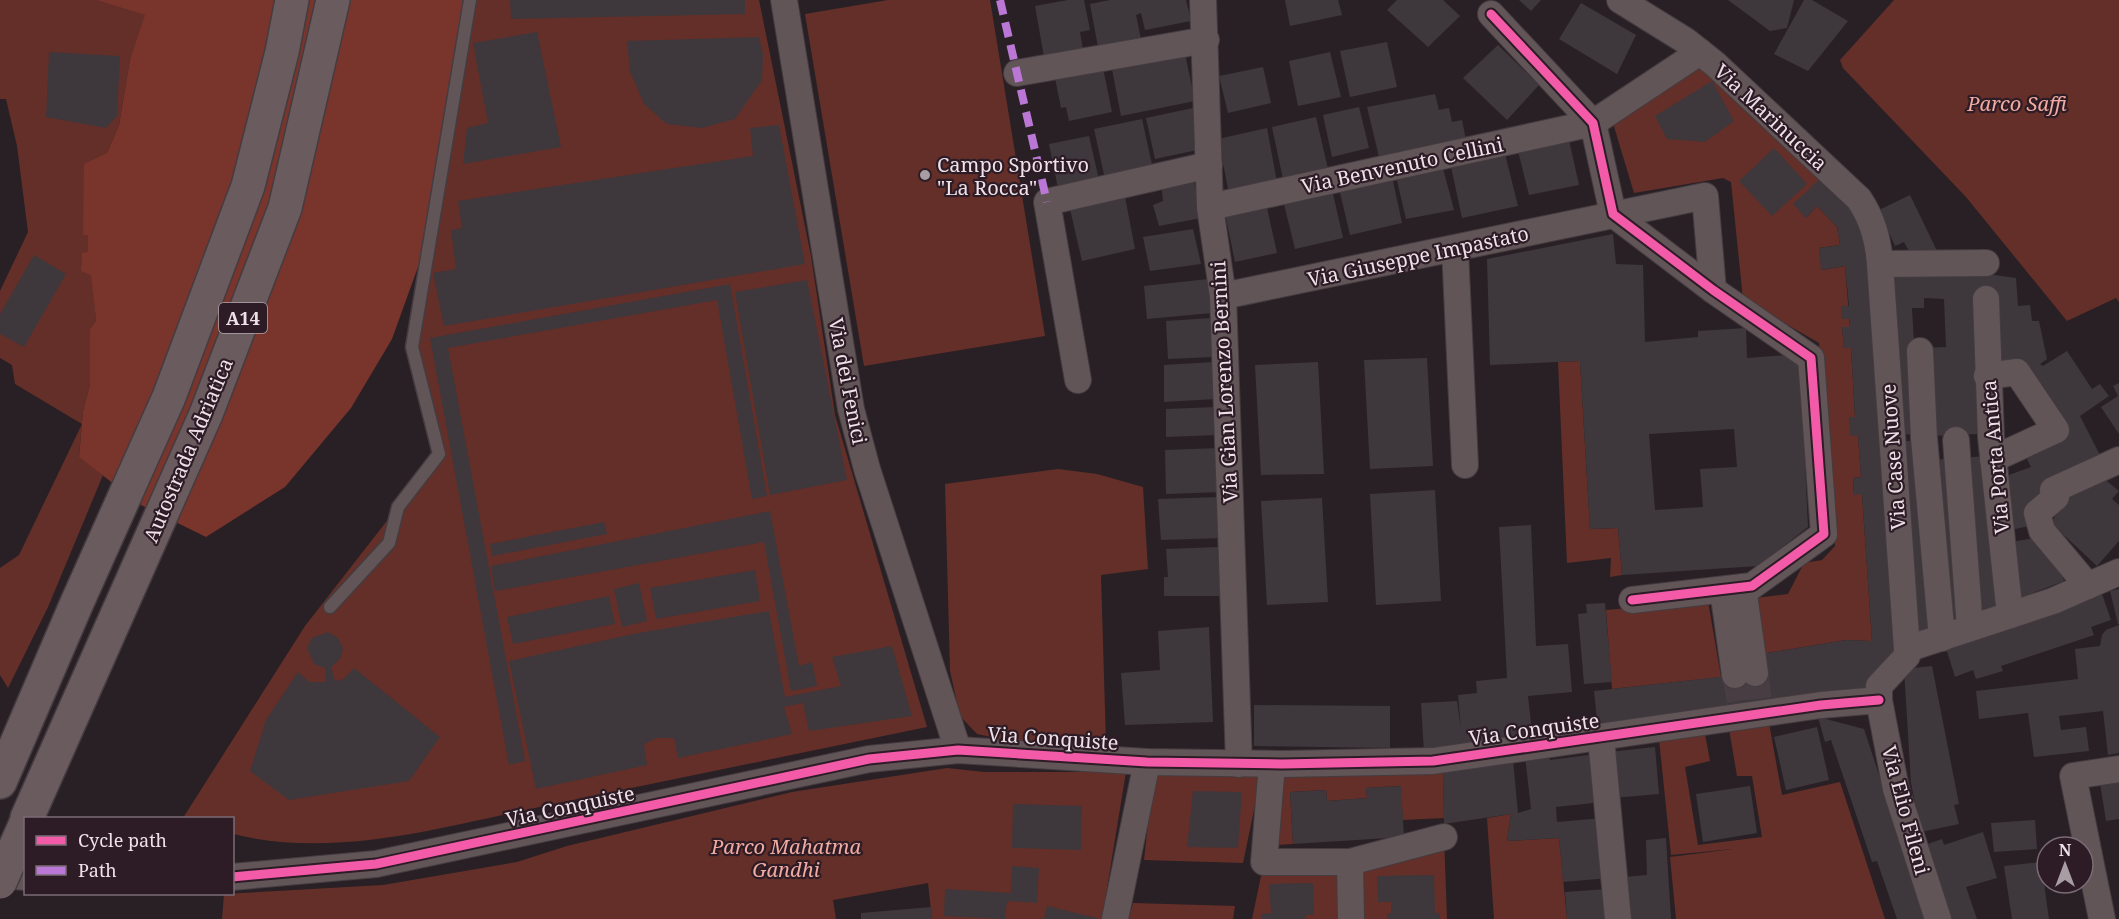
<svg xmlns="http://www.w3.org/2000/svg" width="2119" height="919" font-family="'Noto Serif',serif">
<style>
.green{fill:#642f28}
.forest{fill:#79342c}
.building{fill:#3e373c;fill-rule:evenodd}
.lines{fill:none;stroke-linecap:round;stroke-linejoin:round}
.street-tunnel{stroke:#473d42;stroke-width:26;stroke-dasharray:26 13;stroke-linecap:butt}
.lane-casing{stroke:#443c40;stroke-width:15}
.street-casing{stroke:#443c40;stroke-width:28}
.highway-casing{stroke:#443c40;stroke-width:36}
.lane{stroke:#615557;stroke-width:12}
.street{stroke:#615557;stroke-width:26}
.highway{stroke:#6a5b5f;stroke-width:33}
.highway-bridge-casing{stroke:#443c40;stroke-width:36;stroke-linecap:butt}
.highway-bridge{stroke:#6a5b5f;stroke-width:33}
.quiet{stroke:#ba77d6;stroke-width:8;stroke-dasharray:15 8;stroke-linecap:butt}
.cycleway-casing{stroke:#2d1c26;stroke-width:13}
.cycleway{stroke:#f35aa7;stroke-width:9}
.poi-dot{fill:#a99da4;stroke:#2d1c26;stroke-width:2}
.labels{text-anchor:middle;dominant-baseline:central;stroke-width:4.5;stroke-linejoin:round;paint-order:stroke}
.shield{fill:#2d1c26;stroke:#b4a6ae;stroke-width:1.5}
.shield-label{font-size:18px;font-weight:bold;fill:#eee1e8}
.park-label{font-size:20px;font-style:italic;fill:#f2aba0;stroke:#2d1c26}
.street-label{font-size:20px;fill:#eee1e8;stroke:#2d1c26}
.poi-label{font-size:20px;fill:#eee1e8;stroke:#2d1c26;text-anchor:start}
</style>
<rect width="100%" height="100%" fill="#292025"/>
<g class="green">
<path d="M0 0H95L146 15 130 59 119 125 107 153 83 235 88 234 96 320 90 329V384L83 411 79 456 103 475 48 607 8 688 0 675V568L19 555 82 424 15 384 12 365 0 358V291L28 232 17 146 6 99H0Z"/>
<path d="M470 0H759L811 256 835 415 927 727C806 752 685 777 563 802 456 823 341 861 233 834L232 818H183L305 626 439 454 412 347Z"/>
<path d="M888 0H990L1045 336 864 366 805 14Z"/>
<path d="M1894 0H2119V302L2116 298 2067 321 1966 197 1843 68 1840 60Z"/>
<path d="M1703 60 1822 177 1806 218 1817 206 1837 227 1840 245 1819 248 1822 270 1845 266 1850 327H1842L1844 347 1851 348 1855 417 1849 418 1858 435 1861 477 1853 478 1854 494H1862L1872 641 1846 640 1761 654 1755 598 1788 594 1804 563 1822 560 1835 546 1819 343 1743 299 1731 182 1723 178 1634 193 1613 123Z"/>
<path d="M1580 361 1590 529 1618 528 1622 575 1610 577 1611 558 1567 563 1558 362Z"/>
<path d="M1058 469 1097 474 1143 487 1148 569 1101 575 1106 744 1015 742 977 734 960 716 950 671 945 484Z"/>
<path d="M1708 601 1721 677 1612 689 1606 610Z"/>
<path d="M1769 723 1782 795 1840 782 1885 919H1676L1670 857 1733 849 1671 855 1659 739 1705 734 1710 761 1685 767 1698 845 1762 837 1752 776H1737L1729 729Z"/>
<path d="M947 768 984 772H1126L1102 919H932L928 883 833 900 836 919H222L224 894 383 885 517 862 567 846 792 792Z"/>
<path d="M1443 770 1444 818 1403 820 1400 786 1366 788 1367 798 1327 801 1326 790 1290 792 1293 844 1277 845 1281 773Z"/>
<path d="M1154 771 1261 776 1243 863 1144 860Z"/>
<path d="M1511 814 1507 841 1559 838 1567 919H1494L1487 818Z"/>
<path d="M1444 837 1447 919H1364V859Z"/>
<path d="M1264 862H1350L1351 919H1252Z"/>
<path d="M1133 903 1235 906 1233 919H1129Z"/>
</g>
<path class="forest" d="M95 0H470L432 228 392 339 351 408 285 487 206 537 141 505 79 457 83 411 90 384V329L96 320 91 275 81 271 82 253 88 252V235H83L84 164 107 153 119 125 130 59 145 15Z"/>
<g class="building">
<path d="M510 0H745V14L511 19Z"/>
<path d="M1068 0H1084L1090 30 1080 32 1083 50 1044 57 1035 6Z"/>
<path d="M1110 0H1186L1191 21 1145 30 1141 13 1136 15 1141 39 1098 47 1090 4Z"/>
<path d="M1285 0H1338L1342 15 1290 26Z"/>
<path d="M1397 0H1443L1460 16 1428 47 1387 10Z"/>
<path d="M1519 0H1541L1531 11Z"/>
<path d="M1728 0H1794L1787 28 1770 31Z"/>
<path d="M1804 0H1812L1848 21 1808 71 1774 54Z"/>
<path d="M1581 3 1636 35 1617 74 1559 39Z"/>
<path d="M537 32 561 147 463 164 467 128 488 123 473 43Z"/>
<path d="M759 37 763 55 762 80 735 119 702 128 667 124 644 104 630 71 627 41Z"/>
<path d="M1387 42 1397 87 1350 97 1340 51Z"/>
<path d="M1498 45 1539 85 1507 120 1463 78Z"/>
<path d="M49 52 120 56 117 116 106 128 46 117Z"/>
<path d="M1330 52 1341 97 1298 106 1289 61Z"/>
<path d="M1185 54 1195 101 1121 116 1112 69Z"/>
<path d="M1263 67 1271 103 1228 113 1219 76Z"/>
<path d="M1103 68 1112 112 1069 121 1066 107 1061 108 1055 78Z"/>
<path d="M1712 81 1734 121 1705 142 1667 139 1655 116Z"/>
<path d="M1435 94 1439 110 1449 108 1452 122 1462 120 1466 140 1379 157 1367 107Z"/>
<path d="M1359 107 1369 148 1332 157 1323 115Z"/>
<path d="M1193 108 1202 149 1155 159 1146 118Z"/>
<path d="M1316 117 1328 169 1283 179 1272 127Z"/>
<path d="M1142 119 1153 169 1105 179 1094 129Z"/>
<path d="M779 125 805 264 444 326 433 273 456 269 451 230 462 228 458 201 753 156 750 128Z"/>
<path d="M1267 128 1277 182 1229 193 1218 139Z"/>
<path d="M1089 136 1099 180 1058 188 1049 144Z"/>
<path d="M1569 140 1579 185 1529 195 1518 151Z"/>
<path d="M1774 148 1807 184 1772 216 1739 181Z"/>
<path d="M1504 150 1518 206 1462 218 1450 162Z"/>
<path d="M1441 161 1454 210 1406 219 1395 172Z"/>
<path d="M1391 172 1402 223 1350 235 1338 184Z"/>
<path d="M1193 175 1201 218 1159 226 1153 205 1163 201 1161 182Z"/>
<path d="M1822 177 1863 219 1868 241 1900 648 1863 690 1598 729 1594 691 1764 672 1761 654 1846 640 1872 641 1862 494 1854 495 1853 478 1861 477 1858 435 1850 436 1849 417H1855L1851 348H1844L1842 327H1850V319H1841V306H1849L1845 266 1821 270 1819 248 1840 245 1837 227 1817 206 1806 218 1793 204Z"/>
<path d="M1331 185 1343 238 1295 249 1282 196Z"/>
<path d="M1910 195 1939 255 1913 258 1904 242 1895 246 1879 210Z"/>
<path d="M1125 197 1135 249 1082 261 1070 209Z"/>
<path d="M1265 199 1277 253 1235 262 1224 208Z"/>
<path d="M1193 229 1201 264 1150 271 1143 237Z"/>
<path d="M1613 234 1616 264 1643 265 1645 342 1698 337V331L1746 328 1747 358 1788 355 1800 362 1808 527 1758 566 1622 575 1618 528 1590 529 1580 361 1490 365 1487 259ZM1734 429 1737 467 1700 469 1703 507 1655 510 1649 434Z"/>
<path d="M34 255 66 274 24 347 0 334V314Z"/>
<path d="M1887 270 1994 275 2016 278 2018 306 2030 305 2032 321H2039L2047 359 2040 364 2043 366 2067 351 2092 389 2100 384 2109 396 2080 416 2102 459 2033 525 2011 530 1998 479 2031 467 2024 453 2064 433 1997 367 1991 293H1974L1979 434 1929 436 1924 348 1946 347 1944 299 1924 298V308H1912L1919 434 1896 435Z"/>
<path d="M1208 279 1212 313 1147 319 1144 286Z"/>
<path d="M807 280 847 480 770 495 735 292Z"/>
<path d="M730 284 767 496 752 499 717 300 448 348 525 761 509 765 430 338Z"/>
<path d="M1212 318 1213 357 1168 359 1166 321Z"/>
<path d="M1427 358 1433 466 1370 469 1364 360Z"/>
<path d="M1214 362 1216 399 1164 402V365Z"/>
<path d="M1318 362 1324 474 1261 475 1255 365Z"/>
<path d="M2119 383V434L2101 407 2118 396 2113 386Z"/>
<path d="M1216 407V435L1166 437V409Z"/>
<path d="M1919 440 1936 630 1912 632 1896 442Z"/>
<path d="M1220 448 1222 492 1166 494 1165 450Z"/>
<path d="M1986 456 1998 609 1975 618 1962 458Z"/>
<path d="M1955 458 1966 622 1944 628 1933 460Z"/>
<path d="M2102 477 2119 491 2112 499 2119 505V541L2097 566 2051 523 2067 497Z"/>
<path d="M1435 490 1441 601 1376 605 1370 494Z"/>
<path d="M1221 497 1223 538 1161 540 1158 499Z"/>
<path d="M1322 498 1328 602 1267 605 1261 501Z"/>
<path d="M770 511 799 666 812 662 817 686 791 691 764 542 495 591 491 566Z"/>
<path d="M604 522 607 534 492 556 490 544Z"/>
<path d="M1531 525 1536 646 1568 644 1572 692 1528 696 1533 740 1424 753 1421 703 1457 701 1461 729 1458 695 1477 693 1476 681 1507 678 1499 527Z"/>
<path d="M2039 537 2056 558 2064 581 2012 601 2006 543Z"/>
<path d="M1219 547 1221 596H1164V577H1168L1166 549Z"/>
<path d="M755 570 760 601 656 619 650 588Z"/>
<path d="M639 583 647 621 622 627 614 589Z"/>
<path d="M2119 589V624H2118L2110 591Z"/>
<path d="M2102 594 2111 620 2091 627 2094 635 2001 666 2003 671 1976 679 1973 670 1955 677 1946 648Z"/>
<path d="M609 596 615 624 513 644 507 617Z"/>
<path d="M1605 603 1612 682 1584 684 1578 614 1587 613 1586 604Z"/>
<path d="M769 611 785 697 841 686 832 657 892 646 912 716 809 731 803 703 784 707 792 734 678 758 674 738H657L644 744 647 765 536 789 509 661 638 633Z"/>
<path d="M2119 625V753L2108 755 2103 711 2059 716 2061 730 2086 727 2089 751 2034 757 2028 713 1979 719 1976 691 2078 679 2075 649 2100 646 2102 635 2106 630Z"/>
<path d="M1209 627 1213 722 1125 725 1121 673 1160 670 1158 631Z"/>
<path d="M328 632 338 638 343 648 340 659 331 667 335 681 344 679 354 668 440 737 409 781 289 800 250 771 266 720 298 672 309 682H326L325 668 314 664 307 648 312 638Z"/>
<path d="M1932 666 1959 804 1954 805 1959 824 1921 832 1911 783 1904 669Z"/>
<path d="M1254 705 1390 706V748L1254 746Z"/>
<path d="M1818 717 1864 729 1926 919H1897L1877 861 1872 862 1831 740 1825 742Z"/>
<path d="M1817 727 1829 780 1786 790 1774 737Z"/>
<path d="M1655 747 1659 794 1613 798 1609 752Z"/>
<path d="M1548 753 1550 760 1596 754 1603 802 1556 807 1557 822 1603 818 1609 878 1563 882 1559 838 1507 841 1511 814 1444 824 1443 770 1513 760 1518 813 1531 809 1525 756Z"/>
<path d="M2119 781V819L2106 821 2100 783Z"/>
<path d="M1401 786 1404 837 1293 844 1290 792 1326 790 1327 801 1367 798 1366 788Z"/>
<path d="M1750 786 1757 833 1703 842 1696 794Z"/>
<path d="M1193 791 1242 792 1238 848 1187 847Z"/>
<path d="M1013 804 1082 806 1081 850 1012 848Z"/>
<path d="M2035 820 2037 849 1994 852 1991 823Z"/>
<path d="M1983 832 1997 878 1966 887 1977 919H1950L1925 845 1942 839 1944 845Z"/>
<path d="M1666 838 1671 919H1626L1623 877 1647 875 1646 840Z"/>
<path d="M2041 862 2049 919H2012L2004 866Z"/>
<path d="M1012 866 1039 868 1037 903 1007 901 1005 919 944 916 945 889 1011 893Z"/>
<path d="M1434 875 1435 913H1440V919H1387V914L1391 913V902H1378L1377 876Z"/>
<path d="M1313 883 1314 915H1306V919H1261V914L1271 913 1269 884Z"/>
<path d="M1607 889 1610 919H1567L1565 892Z"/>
<path d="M1047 906 1097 918V919H1044Z"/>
<path d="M931 907 932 919H861V913Z"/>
</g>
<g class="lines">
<g class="street-tunnel">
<path d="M1755 673 1761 715"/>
<path d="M1735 675 1743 718"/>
</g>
<defs>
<path id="lane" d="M330 607 389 543 398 507 439 454 412 347 470 0"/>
<g id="street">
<path d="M784 0 851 409 867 469 958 750"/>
<path d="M1203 0 1210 207 1223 296 1239 764"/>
<path d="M1620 0 1686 41 1715 64 1859 199C1873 220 1878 240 1880 264L1907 649"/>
<path d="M1491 14 1593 123 1613 214 1713 290 1811 358 1824 534 1752 586 1632 600"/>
<path d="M1017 73 1206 40"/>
<path d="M1210 207 1593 123 1700 52"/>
<path d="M1455 249 1465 465"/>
<path d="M1880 264 1986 263"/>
<path d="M1223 296 1705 196 1713 290"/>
<path d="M1986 299 1991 437 2010 615"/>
<path d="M1920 351 1924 438 1942 638"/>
<path d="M1987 376 2017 372 2056 430 1993 459"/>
<path d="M1078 380 1047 202 1209 165"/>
<path d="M1956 440 1970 628"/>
<path d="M2088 586 2042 531 2037 513 2056 497 2053 490 2119 460"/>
<path d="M1743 587 1755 673"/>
<path d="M1723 590 1735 675"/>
<path d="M1601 738 1618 919"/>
<path d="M1272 764 1264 862H1350L1351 919"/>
<path d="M1350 862 1444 837"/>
<path d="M0 875 26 877"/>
<path d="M232 877 376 864 869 759 958 750 1147 762 1282 764 1433 761 1821 705 1879 700"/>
<path d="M1115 919 1147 762"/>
<path d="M1938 919 1896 789 1879 700V686L1907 656V649L2053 601 2119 572"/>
<path d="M2102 919 2073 776 2119 769"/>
</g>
<g id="highway">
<path d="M0 782 76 605 169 397 248 186 282 52 292 0"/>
<path d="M27 818 206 414 285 208 333 0"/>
</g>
</defs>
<use href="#lane" class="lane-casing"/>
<use href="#street" class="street-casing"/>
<use href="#highway" class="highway-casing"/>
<use href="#lane" class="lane"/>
<use href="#street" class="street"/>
<use href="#highway" class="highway"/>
<defs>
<path id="highway-bridge" d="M0 882 26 823"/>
</defs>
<use href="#highway-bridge" class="highway-bridge-casing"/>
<use href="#highway-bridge" class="highway-bridge"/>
<path class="quiet" d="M1000 0 1047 202"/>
<defs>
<g id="cycleway">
<path d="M1491 14 1593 123 1613 214 1713 290 1811 358 1824 534 1752 586 1632 600"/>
<path d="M232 877 376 864 869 759 958 750 1147 762 1282 764 1433 761 1821 705 1879 700"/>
</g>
</defs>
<use href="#cycleway" class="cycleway-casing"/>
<use href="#cycleway" class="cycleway"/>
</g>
<circle class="poi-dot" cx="925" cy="175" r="6"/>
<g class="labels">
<rect class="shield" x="219" y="303" width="48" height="30" rx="4.5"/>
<g class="shield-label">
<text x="243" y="318">A14</text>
</g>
<g class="park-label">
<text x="2017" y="103">Parco Saffi</text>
<text x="786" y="846">Parco Mahatma<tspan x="786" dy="23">Gandhi</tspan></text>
</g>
<g class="street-label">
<text transform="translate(1771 117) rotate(43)">Via Marinuccia</text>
<text transform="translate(1402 165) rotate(-12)">Via Benvenuto Cellini</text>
<text transform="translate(1418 256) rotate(-12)">Via Giuseppe Impastato</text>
<text transform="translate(848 381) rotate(79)">Via dei Fenici</text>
<text transform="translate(1224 382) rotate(-93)">Via Gian Lorenzo Bernini</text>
<text transform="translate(188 450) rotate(-67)">Autostrada Adriatica</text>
<text transform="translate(1893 457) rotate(-94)">Via Case Nuove</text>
<text transform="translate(1995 457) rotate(-95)">Via Porta Antica</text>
<text transform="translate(1534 729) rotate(-8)">Via Conquiste</text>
<text transform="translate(1053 738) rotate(4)">Via Conquiste</text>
<text transform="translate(570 806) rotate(-12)">Via Conquiste</text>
<text transform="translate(1906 810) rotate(75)">Via Elio Fileni</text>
</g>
<g class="poi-label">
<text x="937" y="164">Campo Sportivo<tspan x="937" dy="23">"La Rocca"</tspan></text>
</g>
</g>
<rect x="24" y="817" width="210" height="78" fill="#2d1c26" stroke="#7a6b74" stroke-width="1.5"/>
<rect x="36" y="836" width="30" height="9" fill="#f35aa7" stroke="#7a6b74" stroke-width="1.5"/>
<text x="78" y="847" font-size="18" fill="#eee1e8">Cycle path</text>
<rect x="36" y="866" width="30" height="9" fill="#ba77d6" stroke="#7a6b74" stroke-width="1.5"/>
<text x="78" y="877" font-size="18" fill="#eee1e8">Path</text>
<g transform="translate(2065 865)"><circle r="28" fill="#2d1c26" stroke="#7a6b74" stroke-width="1.5"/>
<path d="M0-4.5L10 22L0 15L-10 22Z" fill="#a99da4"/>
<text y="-9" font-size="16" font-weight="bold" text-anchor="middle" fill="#eee1e8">N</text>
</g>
</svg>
